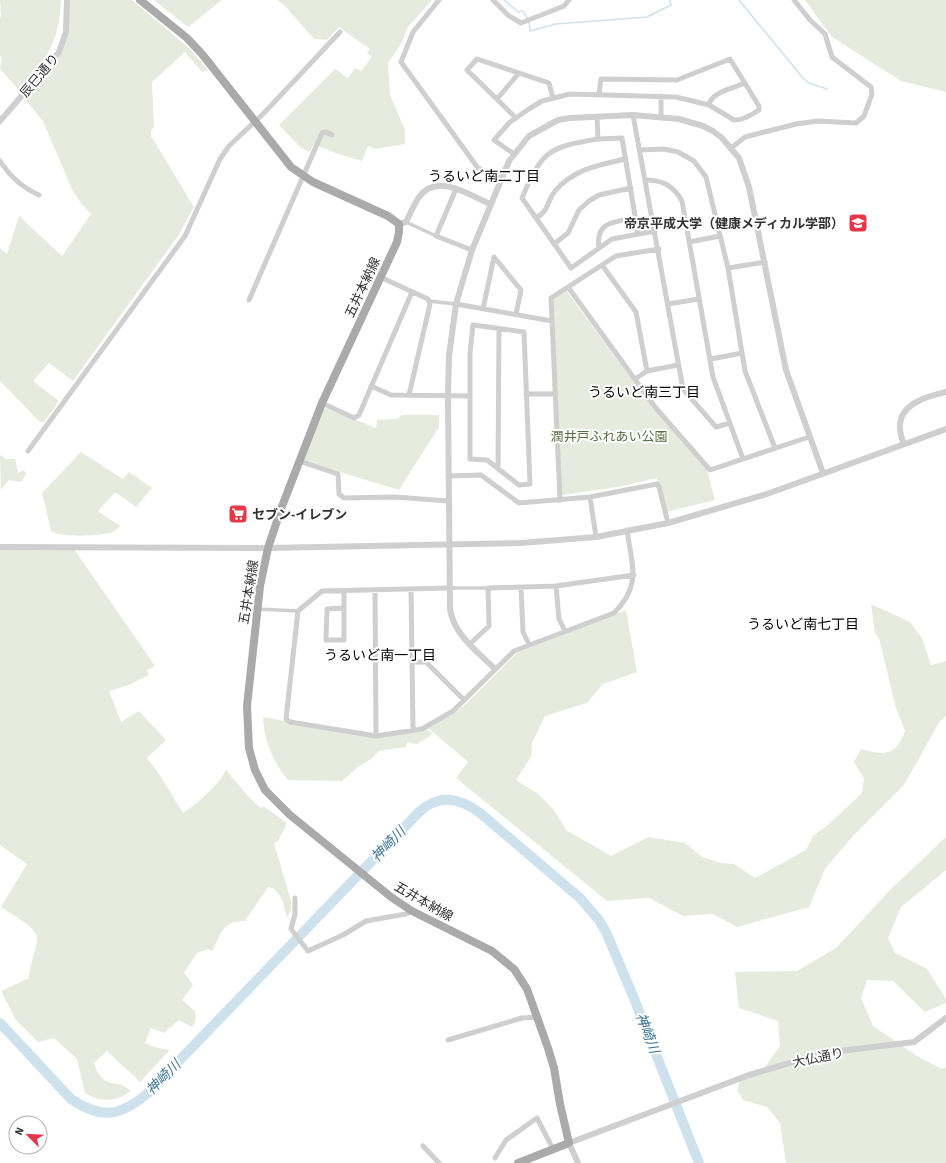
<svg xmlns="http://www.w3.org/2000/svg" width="946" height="1163" font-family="'Source Sans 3','Noto Sans JP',sans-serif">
<rect width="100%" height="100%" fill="#fff"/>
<!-- green -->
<path fill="#e6ebde" d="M0,0H61C59,43 47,59 19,90L0,69L2,58L0,56V18L1,16Z
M69,0H132L190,49L208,70L202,72L185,52L152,82L154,127L151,131V136L194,207L178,236L73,381L49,363L33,381L59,401L44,422H40L0,381V248L7,254L19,216L62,256L91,214L80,202L72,189L43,121L23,97L54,65L60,55Z
M154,0H222L188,27Z
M277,0H432L408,27L402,42L388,63L390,95L405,130V144L375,149L368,146L362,161L335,153L314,144L309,152L301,148L279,125L335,69L348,78L355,68L361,71L372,57L367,53L370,49L339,27L327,40L314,39L284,5Z
M805,0H946V92L901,81L832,37Z
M565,289L653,408L707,470L715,500L666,512L657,478L618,487L562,495L560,493L551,296Z
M326,408L376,428L377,420L396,419L402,415H439V427L399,490L303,461L323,409Z
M81,452L123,479L129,472L152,488L136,507L115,492L98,511L120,526C118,528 116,530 113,532C102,536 59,538 51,531L42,493Z
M0,455L6,459H15L18,473L24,470L26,474L21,482L9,480L1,490Z
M74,549L155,666L147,670L149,675L129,685L109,691L121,722L139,711L166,740L147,758L161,777L183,813C200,801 216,788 226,770C232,777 255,806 262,808L263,806L287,823L278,841L274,843L291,901V910L287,918C284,907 282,889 268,887L245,921C222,921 222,933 212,951L208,949L197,953L184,973L193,985L182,1000L195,1011C196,1017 197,1022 192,1027L179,1020L164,1033L151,1028L145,1043L158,1048L170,1050L140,1082L107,1051L94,1063C103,1092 118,1077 131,1091C116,1102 101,1103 85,1093L77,1059L54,1038L38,1042L16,1020L1,991L29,978C30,964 35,953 37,940C39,927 10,914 1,907L27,864L0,845V550Z
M871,604L910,622L922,638L931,665L946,661V616V716L940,721L904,785L853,836L825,869L809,907L737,927L713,914L683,916L649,898L607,901L456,778L468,762L428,728L453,714L466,704L517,653L626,610L637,672L603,684L587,703L545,716L532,743L531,757L516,780L538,794L554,810L566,830L611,856L649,837L685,843L702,857L721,863L734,864L755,878L806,850L813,836L829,824L862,793L864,778L854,762L861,749C884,755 895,757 905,731L896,708L879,638L875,633Z
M263,717L363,736L423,727L433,734L417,744L407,742L406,747L379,751L371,759L358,767L342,781L288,780C273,762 264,741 263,717Z
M946,837V870L901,907L888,938L895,953L927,969L946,999V1003L925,1012L893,981L867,980L861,998L873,1026L917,1056L942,1069L946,1067V1163H786L780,1123L767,1107L743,1100L737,1090L740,1080L762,1071L780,1046L778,1021L739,1008L735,972L797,971L836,948L891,889Z"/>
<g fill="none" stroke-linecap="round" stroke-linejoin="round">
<!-- stream -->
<path stroke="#cee2ee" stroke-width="1.5" d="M504,0L518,12L523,11L529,21L530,31L556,24L647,17L671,5L670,0
M739,0L803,78L809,83L827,89"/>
<!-- river -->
<path stroke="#cee2ee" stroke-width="10" d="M0,1023L71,1099C102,1120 121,1116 148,1093L419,812C439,794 458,797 480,813L580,898L599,920L606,932L633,996L699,1163"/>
<!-- pedestrian -->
<path stroke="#cfcfcf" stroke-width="3.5" d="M406,222L436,236
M429,301L456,304
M449,588H488
M258,609L298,611"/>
<!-- minor -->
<path stroke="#cfcfcf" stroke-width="5" d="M439,0L413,32L401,62L478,168L501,178
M493,0L509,16L521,23L564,6L569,0
M661,96V117
M497,99L519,73
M709,105C711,92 734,88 745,83
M633,115L683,389L716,427L730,423
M597,117L598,139C548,147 542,151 522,198L571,268L612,239L655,231
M516,118L467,70L477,59L549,83L553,98
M598,139L622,138L638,234
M731,148L745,137L796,124L818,121L856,123L864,116L872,94L871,87L832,57L825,34L810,20L794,0
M640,150L664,149L678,152L694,161L706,177L728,268L745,371L775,448
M514,154L494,140L510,122L529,109L542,101L570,94L676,97L709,105L734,120C741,121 753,114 759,110V106L730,59L677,80L601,79L599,94
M0,161C9,175 23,188 39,195
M645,180C662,180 673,185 682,201L713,377L743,459
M456,189L436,236L472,250
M536,218C550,210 546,202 555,191C574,169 599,165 625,159
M689,242L720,236
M554,244L568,233L579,210L589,201L599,195L631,188
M599,247C595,221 616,222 635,218
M602,265L636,312L647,371
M728,268L765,262
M380,277L428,299L430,304L409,395
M568,287L655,407L710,470L809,437
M249,300L322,133L326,132L332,135
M456,304L552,321
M668,304L699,299
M483,309L494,257L521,290L516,314
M473,325L524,332L530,484L519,485L487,460L470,459V353Z
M711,359L742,353
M635,379L647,371L678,365
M371,386L391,395L470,396
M526,394H555
M322,403L354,418L359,415L412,292
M28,451L185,236L220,159L229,146L264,113L340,32
M299,461L338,474L339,494L344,498L395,497L448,501
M498,468L499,329
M448,476L481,475L519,503L590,497L657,484L659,487L668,523
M590,497L596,537
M560,500L551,298L616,256L659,249
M556,586L559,619L565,631
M449,588L322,591L298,611L286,719L290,722L376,736L422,729L453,711L514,651L614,613C642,585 632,566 627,530
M521,588L523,632L529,644
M411,589L413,729
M375,590L376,736
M344,591V640H326L327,609L344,608
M470,644L489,626L488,588L556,586L634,575
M412,662H426L464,700
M295,898V914L291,929L308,951L343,935L366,921L406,914L412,911
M448,1040L522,1018L537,1017
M423,1146L439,1163
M495,1158L506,1140L537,1118L553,1149"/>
<!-- tertiary -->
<path stroke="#cfcfcf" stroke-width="6" d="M0,121L59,52L66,32L67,0
M399,224L406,222C410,214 414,204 419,197C437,172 469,195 490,204
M903,443C902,438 899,430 900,425C901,403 929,396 946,392
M0,547L268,548L521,543L596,537L668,523L767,494L946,429
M495,669C477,651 454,635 450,609L448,396L449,356L456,304L472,250L509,161L529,136L558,120L570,118L633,115L679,119L703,126L713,131L722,138L739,158L749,187L786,370L823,473
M578,1163L569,1143L749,1075L824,1053L914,1042L946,1018"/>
<!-- primary -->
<path stroke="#aaa" stroke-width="8" d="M140,0L187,38L202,54L291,167L313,182L388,216L399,224V232L397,242L322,403L281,509L268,548L260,586L247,706L249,748L255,770L265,790L290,815L391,897L412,911L492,951L514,969L527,989L548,1048L554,1068L560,1104L569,1143L518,1163"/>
</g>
<!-- icons -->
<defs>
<symbol id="university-square" viewBox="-11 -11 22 22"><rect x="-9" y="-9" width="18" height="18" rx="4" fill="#e63749" stroke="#fff"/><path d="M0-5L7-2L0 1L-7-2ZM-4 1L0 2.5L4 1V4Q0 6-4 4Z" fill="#fff"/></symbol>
<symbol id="supermarket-square" viewBox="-11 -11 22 22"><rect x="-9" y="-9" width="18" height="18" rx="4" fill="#e63749" stroke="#fff"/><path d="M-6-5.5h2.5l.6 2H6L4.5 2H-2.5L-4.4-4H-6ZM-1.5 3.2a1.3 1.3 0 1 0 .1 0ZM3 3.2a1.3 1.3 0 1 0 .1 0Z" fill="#fff"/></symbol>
</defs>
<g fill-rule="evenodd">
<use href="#university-square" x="847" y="212" width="22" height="22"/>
<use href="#supermarket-square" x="227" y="503" width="22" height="22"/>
</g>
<g text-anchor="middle" stroke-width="4" stroke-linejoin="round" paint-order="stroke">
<!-- street labels -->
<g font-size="13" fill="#323232" stroke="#fff">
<text transform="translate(39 75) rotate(-50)" y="5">辰巳通り</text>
<text transform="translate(362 287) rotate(-65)" y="5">五井本納線</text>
<text transform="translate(248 592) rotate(-81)" y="5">五井本納線</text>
<text transform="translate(424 901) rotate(30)" y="5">五井本納線</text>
<text transform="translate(818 1057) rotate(-12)" y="5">大仏通り</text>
</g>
<!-- poi labels -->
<g font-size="13" font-weight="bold" fill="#323232" stroke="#fff" text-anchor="end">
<text x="844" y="228">帝京平成大学（健康メディカル学部）</text>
<text x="252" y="519" text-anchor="start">セブン-イレブン</text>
</g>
<!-- park labels -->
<g font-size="13" fill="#566f3e" stroke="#fff">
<text x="609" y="441">潤井戸ふれあい公園</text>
</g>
<!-- neighbourhood labels -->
<g font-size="14" fill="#000" stroke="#fff">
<text x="484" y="181">うるいど南二丁目</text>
<text x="644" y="397">うるいど南三丁目</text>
<text x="803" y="629">うるいど南七丁目</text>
<text x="380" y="660">うるいど南一丁目</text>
</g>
<!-- water labels -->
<g font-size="14" font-style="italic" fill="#3e7696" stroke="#fff">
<text transform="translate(388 844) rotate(-46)" y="5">神崎川</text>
<text transform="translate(648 1033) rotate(69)" y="5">神崎川</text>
<text transform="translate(163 1077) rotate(-45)" y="5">神崎川</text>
</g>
</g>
<!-- north arrow -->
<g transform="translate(28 1135) rotate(294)"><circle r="19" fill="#ffffff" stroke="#adadad"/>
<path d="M0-3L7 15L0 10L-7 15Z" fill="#e63749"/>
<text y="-6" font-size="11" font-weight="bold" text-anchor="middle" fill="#323232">N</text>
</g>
</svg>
